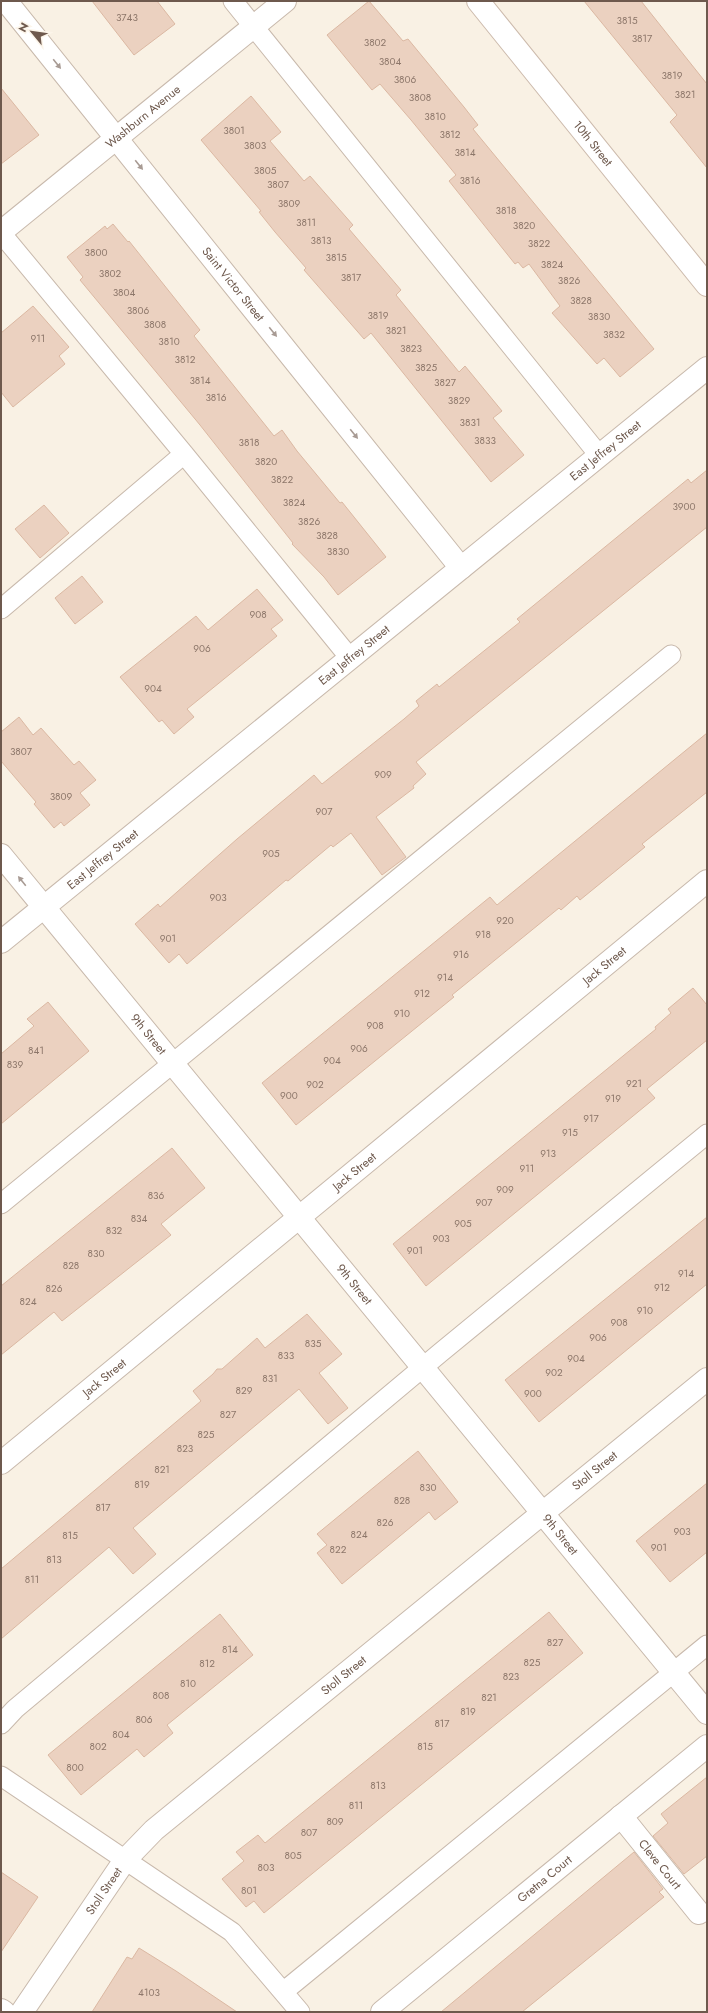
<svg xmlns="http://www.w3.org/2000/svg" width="708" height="2013" font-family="Jost,sans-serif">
<rect width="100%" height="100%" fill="#f9f1e4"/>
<!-- building -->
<path fill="#ebd1c0" stroke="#dbb8a2" d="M92,1H157L175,24L134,55Z
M369,1L403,41L408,39L464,107L478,125L473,129L654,349L620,377L604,358L597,364L552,313L560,306L529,264L523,268L518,262L515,264L449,181L456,175L411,120L380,84L372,90L327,35Z
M584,1H641L707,84V168L670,122L677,115Z
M1,88L39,135L1,164Z
M251,96L281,132L270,141L304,181L310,176L353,225L349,229L401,290L396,295L459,372L465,366L502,411L493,418L524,455L491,482L371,333L364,339L304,270L306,268L275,232L259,212L261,211L201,140Z
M113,224L128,242L129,241L200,330L194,336L274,436L282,430L297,451L340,503L342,502L386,557L338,595L324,577L292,544L293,543L200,425L80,280L83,277L67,257L105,226L107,229Z
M33,306L69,347L59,356L65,364L13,407L1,392V333Z
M707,470V527L416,762L426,774L413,786L414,788L376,817L406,857L382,875L351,833L333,847L331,845L288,881L286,880L187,964L179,954L169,963L135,924L158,904L160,907L237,839L314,775L322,784L404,719L419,706L416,701L437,684L439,687L520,622L517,619L688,479L691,483Z
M44,505L69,533L40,558L15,529Z
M82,576L103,602L75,624L55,598Z
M257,589L283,620L271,629L277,636L187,709L194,717L174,734L162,720L159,722L120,677L196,616L208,630Z
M19,717L33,735L41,728L74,765L79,761L96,780L80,793L90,805L64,826L61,822L54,828L34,804L36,802L1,761V732Z
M707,733V792L642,844L645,847L580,900L577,896L561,910L559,908L452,995L454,997L296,1125L262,1083L490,897L497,905Z
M693,988L707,1005V1040L647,1089L655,1098L426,1286L393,1244L656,1029L655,1027L671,1013L668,1009Z
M48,1002L89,1051L1,1124V1054L34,1026L27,1019Z
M172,1148L205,1188L161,1224L171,1235L62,1321L54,1312L1,1355V1286Z
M707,1217V1284L539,1422L505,1380Z
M307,1314L342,1354L319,1373L348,1408L328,1424L299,1389L133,1528L156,1554L133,1574L109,1547L1,1639V1569L201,1401L193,1391L213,1374L217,1369H222L257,1338L265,1348Z
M418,1451L458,1502L435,1520L429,1512L342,1584L317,1553L327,1545L317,1534Z
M707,1483V1552L670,1582L636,1541Z
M549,1612L583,1653L264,1913L254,1901L246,1907L222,1879L244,1861L236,1852L258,1835L265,1843Z
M220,1614L253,1655L167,1725L173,1733L144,1757L137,1749L81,1795L48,1755Z
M707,1777V1856L684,1874L653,1836L668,1823L661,1814Z
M634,1852L663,1889L659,1892L664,1897L522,2012H441Z
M1,1872L38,1897L1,1952Z
M139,1948L176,1971L237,2012H92L127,1957L132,1959Z"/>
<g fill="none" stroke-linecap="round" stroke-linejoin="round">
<defs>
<path id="lane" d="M233,1L599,455
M1,233L184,454L350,658
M1,609L184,454
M1,1204L671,655
M1,1724L15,1709L440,1353L707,1134
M1,1776L232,1932L300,2012
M283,1992L707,1645"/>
<g id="street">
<path id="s1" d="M6,1L461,568"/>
<path id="s2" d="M1,232L285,1"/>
<path id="s3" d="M1,855L707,1713"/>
<path id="s4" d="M1,942L707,368"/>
<path id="s5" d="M1,1463L707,881"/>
<path id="s6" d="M621,1816L699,1913"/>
<path d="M1,2010L4,2012"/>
<path id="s7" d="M22,2012L125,1860L154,1830L707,1379"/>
<path id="s8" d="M382,2012L707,1746"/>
</g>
<g id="secondary">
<path id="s9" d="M478,1L707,285"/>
</g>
</defs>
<!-- lane casing -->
<use href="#lane" stroke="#c8b9ac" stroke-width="21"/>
<!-- street casing -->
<use href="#street" stroke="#c8b9ac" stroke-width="24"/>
<!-- secondary casing -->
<use href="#secondary" stroke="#cdbbad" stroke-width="24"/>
<!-- lane -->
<use href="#lane" stroke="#fff" stroke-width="19"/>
<!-- street -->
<use href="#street" stroke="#fff" stroke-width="22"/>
<!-- secondary -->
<use href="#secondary" stroke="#fff" stroke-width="22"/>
</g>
<!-- one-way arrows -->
<defs><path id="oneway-solid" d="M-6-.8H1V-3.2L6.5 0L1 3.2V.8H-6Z"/></defs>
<g fill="#a89b94">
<use href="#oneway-solid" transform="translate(57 64) rotate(51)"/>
<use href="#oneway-solid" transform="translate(139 165) rotate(51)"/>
<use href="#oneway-solid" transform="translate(273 332) rotate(51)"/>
<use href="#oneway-solid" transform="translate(354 434) rotate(51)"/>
<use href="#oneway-solid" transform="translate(22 881) rotate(-129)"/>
</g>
<g text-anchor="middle" stroke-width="4" stroke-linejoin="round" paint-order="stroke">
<!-- number labels -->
<g font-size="10" fill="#8d776a">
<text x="127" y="21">3743</text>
<text x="627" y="24">3815</text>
<text x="642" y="42">3817</text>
<text x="375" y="46">3802</text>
<text x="390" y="65">3804</text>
<text x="672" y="79">3819</text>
<text x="405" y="83">3806</text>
<text x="685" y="98">3821</text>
<text x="420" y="101">3808</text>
<text x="435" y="120">3810</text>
<text x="234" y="134">3801</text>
<text x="450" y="138">3812</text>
<text x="255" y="149">3803</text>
<text x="465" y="156">3814</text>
<text x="265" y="174">3805</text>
<text x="470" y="184">3816</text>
<text x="278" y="188">3807</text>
<text x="289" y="207">3809</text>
<text x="506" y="214">3818</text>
<text x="306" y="226">3811</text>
<text x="524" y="229">3820</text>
<text x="321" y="244">3813</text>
<text x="539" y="247">3822</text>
<text x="96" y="256">3800</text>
<text x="336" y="261">3815</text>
<text x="552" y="268">3824</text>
<text x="110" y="277">3802</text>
<text x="351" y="281">3817</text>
<text x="569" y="284">3826</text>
<text x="124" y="296">3804</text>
<text x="581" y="304">3828</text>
<text x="138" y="314">3806</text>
<text x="378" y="319">3819</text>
<text x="599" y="320">3830</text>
<text x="155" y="328">3808</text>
<text x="396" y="334">3821</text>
<text x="614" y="338">3832</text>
<text x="38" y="342">911</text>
<text x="169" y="345">3810</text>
<text x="411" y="352">3823</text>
<text x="185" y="363">3812</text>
<text x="426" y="371">3825</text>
<text x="200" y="384">3814</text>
<text x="445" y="386">3827</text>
<text x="216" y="401">3816</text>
<text x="459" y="404">3829</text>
<text x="470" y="426">3831</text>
<text x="485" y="444">3833</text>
<text x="249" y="446">3818</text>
<text x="266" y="465">3820</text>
<text x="282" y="483">3822</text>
<text x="294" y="506">3824</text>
<text x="684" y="510">3900</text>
<text x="309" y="525">3826</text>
<text x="327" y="539">3828</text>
<text x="338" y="555">3830</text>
<text x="258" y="618">908</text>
<text x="202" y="652">906</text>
<text x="153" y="692">904</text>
<text x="21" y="755">3807</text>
<text x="383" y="778">909</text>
<text x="61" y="800">3809</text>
<text x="324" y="815">907</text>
<text x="271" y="857">905</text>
<text x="218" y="901">903</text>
<text x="505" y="924">920</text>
<text x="483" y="938">918</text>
<text x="168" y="942">901</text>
<text x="461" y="958">916</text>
<text x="445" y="981">914</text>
<text x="422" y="997">912</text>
<text x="402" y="1017">910</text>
<text x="375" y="1029">908</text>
<text x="359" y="1052">906</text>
<text x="36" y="1054">841</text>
<text x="332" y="1064">904</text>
<text x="15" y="1068">839</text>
<text x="634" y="1087">921</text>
<text x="315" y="1088">902</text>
<text x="289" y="1099">900</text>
<text x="613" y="1102">919</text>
<text x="591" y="1122">917</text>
<text x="570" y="1136">915</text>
<text x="548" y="1157">913</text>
<text x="527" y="1172">911</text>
<text x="505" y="1193">909</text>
<text x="156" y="1199">836</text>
<text x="484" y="1206">907</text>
<text x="139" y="1222">834</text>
<text x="463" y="1227">905</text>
<text x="114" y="1234">832</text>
<text x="441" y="1242">903</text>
<text x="415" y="1254">901</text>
<text x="96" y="1257">830</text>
<text x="71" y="1269">828</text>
<text x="686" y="1277">914</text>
<text x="662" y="1291">912</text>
<text x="54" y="1292">826</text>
<text x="28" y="1305">824</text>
<text x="645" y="1314">910</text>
<text x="619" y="1326">908</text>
<text x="598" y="1341">906</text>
<text x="313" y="1347">835</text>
<text x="286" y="1359">833</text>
<text x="576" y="1362">904</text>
<text x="554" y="1376">902</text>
<text x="270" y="1382">831</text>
<text x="244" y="1394">829</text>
<text x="533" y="1397">900</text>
<text x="228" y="1418">827</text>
<text x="206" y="1438">825</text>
<text x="185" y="1452">823</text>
<text x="162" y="1473">821</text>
<text x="142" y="1488">819</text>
<text x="428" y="1491">830</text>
<text x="402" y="1504">828</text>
<text x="103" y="1511">817</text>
<text x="385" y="1526">826</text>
<text x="682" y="1535">903</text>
<text x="359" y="1538">824</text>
<text x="70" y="1539">815</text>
<text x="659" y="1551">901</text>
<text x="338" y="1553">822</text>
<text x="54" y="1563">813</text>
<text x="32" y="1583">811</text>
<text x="555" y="1646">827</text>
<text x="230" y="1653">814</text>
<text x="532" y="1666">825</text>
<text x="207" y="1667">812</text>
<text x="511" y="1680">823</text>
<text x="188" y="1687">810</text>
<text x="161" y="1699">808</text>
<text x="489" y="1701">821</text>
<text x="468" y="1715">819</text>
<text x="144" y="1723">806</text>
<text x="442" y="1727">817</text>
<text x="121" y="1738">804</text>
<text x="98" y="1750">802</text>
<text x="425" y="1750">815</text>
<text x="75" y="1771">800</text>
<text x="378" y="1789">813</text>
<text x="356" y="1809">811</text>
<text x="335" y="1825">809</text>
<text x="309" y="1836">807</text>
<text x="293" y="1859">805</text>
<text x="266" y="1871">803</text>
<text x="249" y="1894">801</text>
<text x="149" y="1996">4103</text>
</g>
<!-- street labels -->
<g font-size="12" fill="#6e594d" stroke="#fcf5ea">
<text dy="4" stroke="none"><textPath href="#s2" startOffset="183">Washburn Avenue</textPath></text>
<text dy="4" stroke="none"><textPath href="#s9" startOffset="183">10th Street</textPath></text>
<text dy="4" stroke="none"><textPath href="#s1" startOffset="363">Saint Victor Street</textPath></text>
<text dy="4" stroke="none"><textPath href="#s4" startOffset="779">East Jeffrey Street</textPath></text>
<text dy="4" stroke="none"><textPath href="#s4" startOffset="455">East Jeffrey Street</textPath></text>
<text dy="4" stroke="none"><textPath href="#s4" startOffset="131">East Jeffrey Street</textPath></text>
<text dy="4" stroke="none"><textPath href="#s5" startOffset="782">Jack Street</textPath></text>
<text dy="4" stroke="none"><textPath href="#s3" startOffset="232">9th Street</textPath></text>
<text dy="4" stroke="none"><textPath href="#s5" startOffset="458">Jack Street</textPath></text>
<text dy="4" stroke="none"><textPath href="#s3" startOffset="556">9th Street</textPath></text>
<text dy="4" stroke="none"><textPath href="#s5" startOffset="134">Jack Street</textPath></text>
<text dy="4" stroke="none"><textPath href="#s7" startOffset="794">Stoll Street</textPath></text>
<text dy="4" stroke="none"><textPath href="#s3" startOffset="880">9th Street</textPath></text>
<text dy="4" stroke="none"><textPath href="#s7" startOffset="470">Stoll Street</textPath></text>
<text dy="4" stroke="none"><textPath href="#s6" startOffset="62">Cleve Court</textPath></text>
<text dy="4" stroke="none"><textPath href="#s8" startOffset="210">Gretna Court</textPath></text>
<text dy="4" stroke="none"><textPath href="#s7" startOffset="146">Stoll Street</textPath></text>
</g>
</g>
<!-- border -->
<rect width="708" height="2013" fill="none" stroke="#6e594d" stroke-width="4"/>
<!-- north arrow -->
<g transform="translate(32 32) rotate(299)" stroke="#fcf5ea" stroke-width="3" paint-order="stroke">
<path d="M0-3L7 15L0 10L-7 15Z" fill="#6e594d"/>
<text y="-6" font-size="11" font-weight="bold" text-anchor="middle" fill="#6e594d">N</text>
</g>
</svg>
